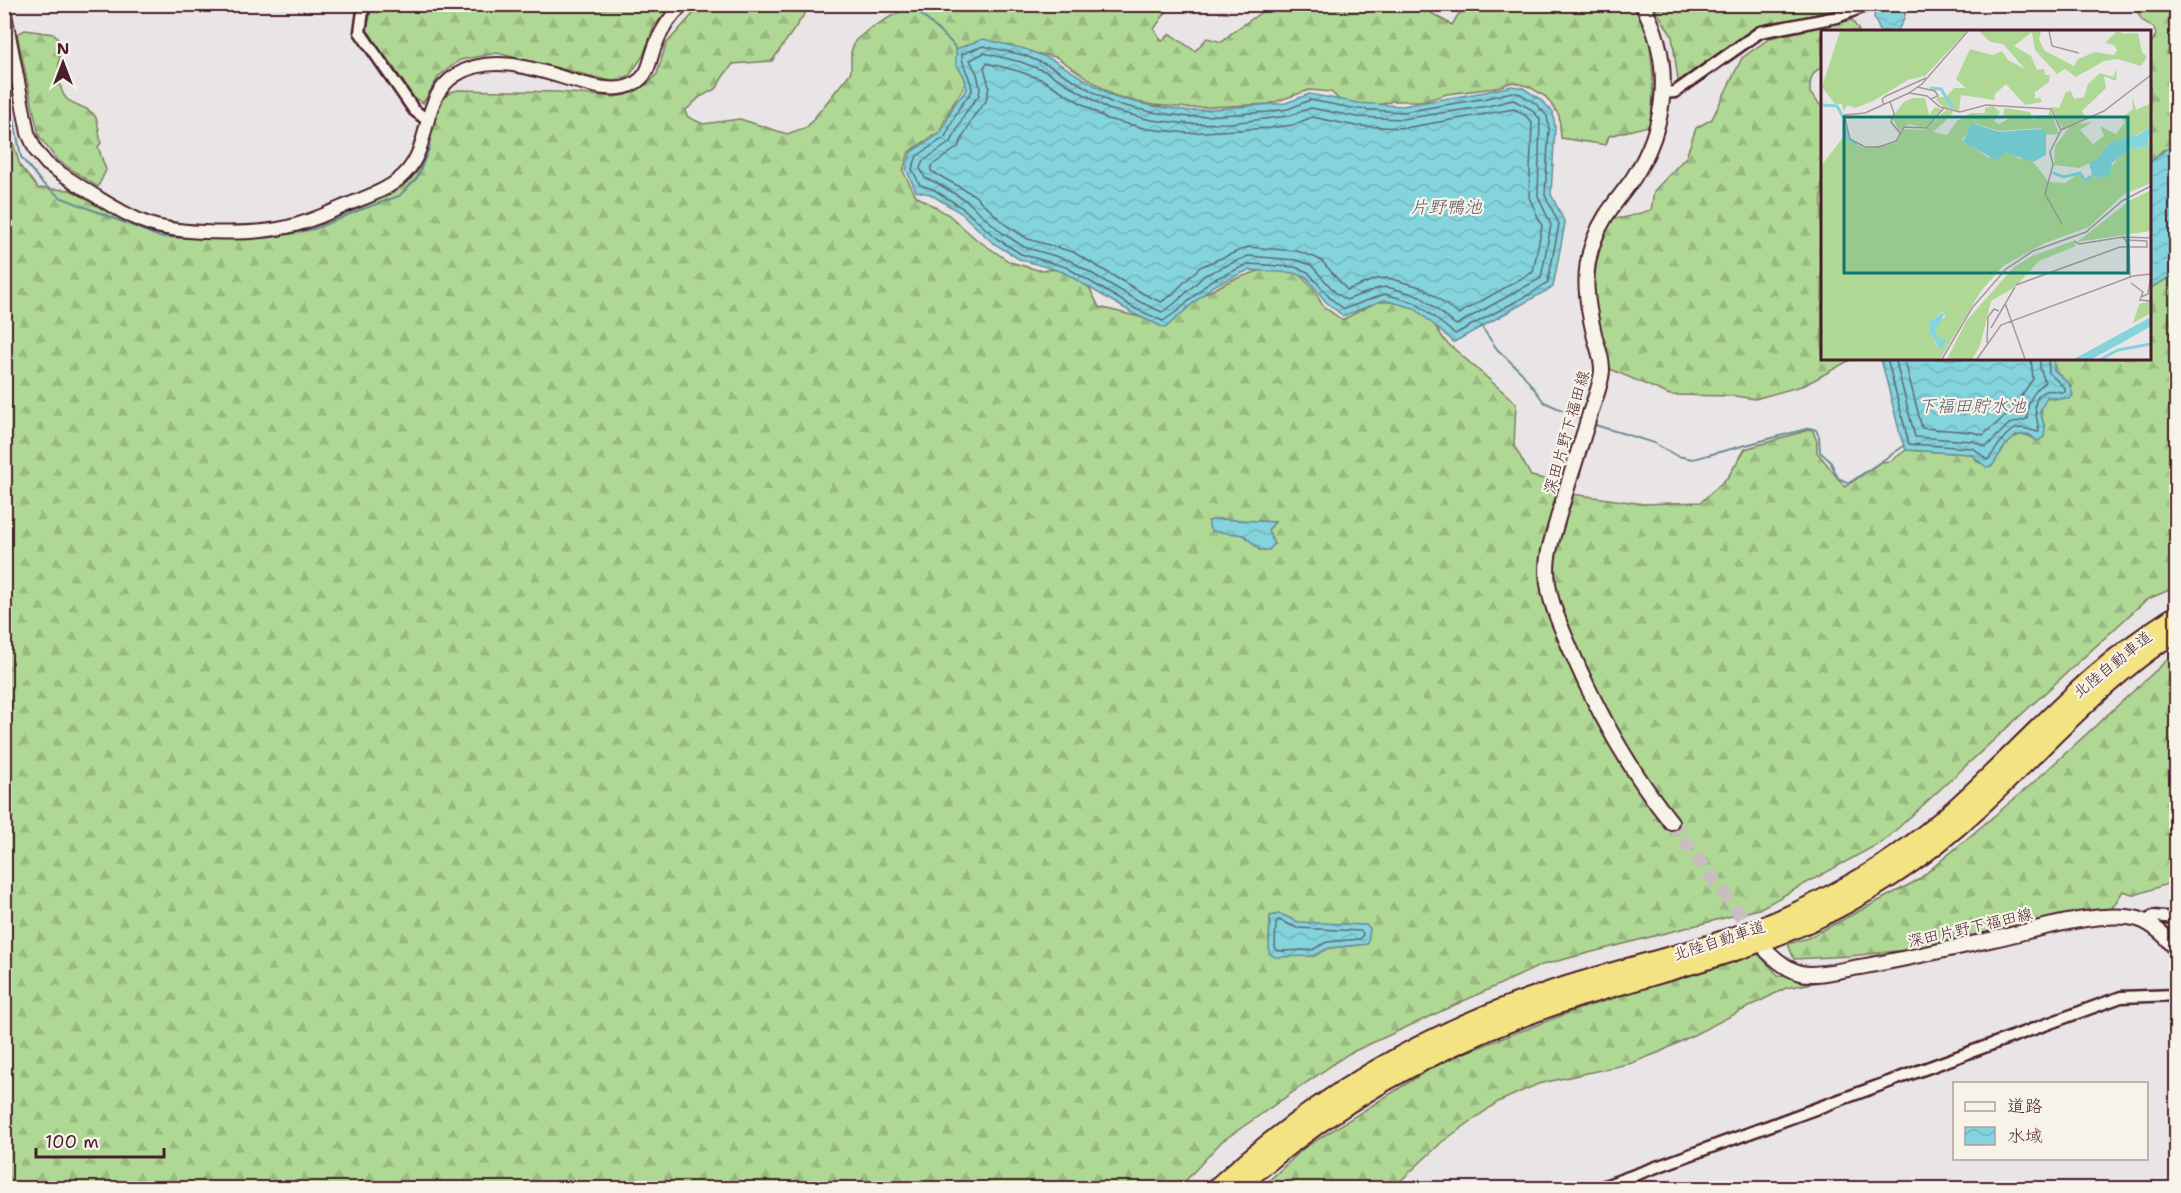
<svg xmlns="http://www.w3.org/2000/svg" width="2181" height="1193" font-family="'Shantell Sans','Klee One',sans-serif">
<defs>
<pattern id="forest-firs" width="22" height="20" patternUnits="userSpaceOnUse" patternTransform="scale(1.5)"><rect width="22" height="20" fill="#afd894"/><path d="M5 1l3.5 6h-7zM16 11l3.5 6h-7z" fill="#98b980"/></pattern>
<pattern id="water-waves" width="16" height="10" patternUnits="userSpaceOnUse" patternTransform="scale(1.5)"><rect width="16" height="10" fill="#83d4dd"/><path d="M0 5q4-4 8 0t8 0" fill="none" stroke="#73b6be"/></pattern>
</defs>
<rect width="100%" height="100%" fill="#e9e5e6"/>
<filter id="ink" filterUnits="userSpaceOnUse"><feTurbulence type="fractalNoise" baseFrequency=".0167" numOctaves="2"/><feDisplacementMap in="SourceGraphic" scale="12" xChannelSelector="R" yChannelSelector="G"/><feConvolveMatrix kernelMatrix="1 2 1 2 8 2 1 2 1" color-interpolation-filters="sRGB"/></filter>
<g filter="url(#ink)">
<!-- forest -->
<path fill="url(#forest-firs)" stroke="#7c7c60" stroke-width="1.5" fill-rule="evenodd" d="M2136,4L2176,5V149L2163,150L2150,163V45L2156,35L2154,28L2142,20L2134,6Z
M369,5H674L654,26L643,56L629,76L611,81L497,53L460,60L439,76L423,103L414,98L390,62L369,38L365,27Z
M701,5H811L772,61L733,64L722,78L717,88L700,97L685,111L688,117L703,124L740,119L787,134L807,127L851,72V52L855,41L869,29L911,5H1171L1154,29L1162,41L1170,34L1195,51L1207,38L1222,42C1234,29 1248,23 1261,12L1251,5H1432L1431,13L1452,25L1458,15L1470,5H1634L1649,34L1653,77L1652,125L1609,136L1606,145L1561,138L1559,115L1546,97L1530,87L1513,82L1495,88L1447,94L1425,101H1393L1371,107H1347L1331,92L1309,90L1269,104L1190,108L1153,105L1128,100L1113,95L1056,57L1001,47L970,77L953,104L939,132L909,152L903,171L916,196L949,215L976,239L1010,262L1038,270L1069,269L1083,275L1099,307L1152,320L1232,280L1273,266L1297,271L1314,290L1323,306L1342,320L1376,302H1404L1422,306L1445,341L1516,403L1514,445L1531,476L1562,483L1572,494L1644,504L1701,502L1728,477L1745,449L1812,429L1817,441V452L1845,487L1881,462L1891,461L1906,450L1971,454L1978,462L1992,466C2001,451 2015,424 2034,439L2045,428C2041,416 2038,407 2048,397L2062,399L2072,387L2054,370V359L2150,358V288L2176,274V587L2146,600L1884,841L1759,909L1542,965L1348,1054L1221,1142L1179,1188H5L4,88L11,136L20,166L38,188L70,190L151,232L187,237L257,235L297,232L390,194L411,179L423,164L437,104L451,92L458,90L558,92L613,97L626,95L649,83L657,74L666,44ZM1217,519L1275,522L1268,530L1274,544L1260,550L1244,535L1209,521ZM1280,914L1298,922L1361,945L1329,948L1314,956L1297,955L1269,942L1270,916Z
M1653,5H1859L1756,27L1679,87L1672,36Z
M1852,20L1859,31L1822,32V67C1810,73 1810,81 1810,93L1822,107V358L1852,359L1805,385L1755,399L1735,396L1670,395L1610,369C1605,348 1598,326 1595,305C1591,275 1600,244 1612,218H1623L1651,210L1654,191L1686,157L1696,128L1712,119L1742,58L1770,38Z
M25,30L54,34L62,45C58,57 56,89 67,99C75,106 89,107 95,116C99,122 99,135 101,143L98,147L106,170L98,187L56,159L39,136L17,34Z
M2176,652V881L2135,895L2123,891L2109,913L1925,948L1850,956L1794,959L1788,944L1808,938L1918,880L2033,783Z
M1758,954L1778,975L1819,977L1820,982L1786,988L1660,1052L1632,1063L1538,1084L1498,1102L1442,1142L1393,1188H1261L1304,1148L1441,1062L1576,1010Z"/>
<!-- water -->
<path fill="url(#water-waves)" stroke="#6c8c96" stroke-width="1.5" d="M1887,4L1904,5C1908,14 1902,23 1897,31H1880L1874,17L1875,11Z
M983,39L1025,49L1053,60L1114,97L1152,106L1190,111L1286,103L1309,94L1358,103L1402,106L1485,92L1512,86L1523,88L1540,99L1553,112L1555,128L1551,194L1565,223L1553,287L1454,342L1414,308L1384,300L1343,316L1326,302L1306,277L1294,273L1249,270L1213,286L1165,328L1134,314L1063,272L1019,259L993,243L961,213L930,194L916,191L906,169L911,152L941,133L954,105L967,89L964,76L956,64V49Z
M2166,149H2176V274L2150,288V163Z
M1881,359H2054V370L2069,384L2073,395L2070,399L2047,397L2040,411L2045,428L2044,437L2038,441L2028,434L2017,435L2005,446L1992,466L1986,467L1971,454L1906,450L1901,438Z
M1217,519L1275,522L1268,530L1274,544L1269,550H1260L1244,535L1212,531L1209,527V521Z
M1280,914L1298,922L1366,925L1370,928L1368,944L1329,948L1314,956L1275,957L1269,953L1270,916Z"/>
<g fill="none" stroke-linecap="round" stroke-linejoin="round">
<!-- shore -->
<path stroke="#616772" stroke-width="1.5" d="M983,46L1023,55L1050,66L1112,103L1151,112L1189,117L1268,112L1288,109L1310,100L1357,109L1403,112L1487,98L1512,92L1521,94L1536,104L1547,116L1549,128L1545,195L1559,224L1548,282L1530,294L1455,334L1416,303L1385,294L1344,309L1330,298L1308,272L1295,267L1249,264L1210,281L1179,310L1163,321L1136,309L1066,267L1021,254L996,238L964,209L933,189L920,185L912,169L917,156L945,137L959,108L972,91C972,77 961,67 962,54Z
M984,53L1021,62L1047,72L1108,109L1151,120L1190,124L1230,123L1289,116L1311,108L1357,117L1402,119L1488,106L1513,100L1531,109L1540,119L1538,196L1551,225L1541,278L1456,325L1420,296L1387,287L1379,288L1346,300L1335,292L1311,265L1296,260L1248,256L1205,275L1174,304L1162,312L1140,302L1069,260L1024,247L1001,232L968,202L937,183L925,178L920,168L923,161L951,142L966,112L979,95L980,88L977,74L970,60Z
M987,63L1018,71L1043,80L1107,119L1148,129L1188,133L1270,128L1293,125L1312,117L1356,126L1405,128L1514,109L1526,116L1532,123L1529,197L1542,226L1533,272L1458,314L1424,288L1388,278L1376,279L1347,290L1322,261L1314,257L1297,251L1248,247L1200,267L1169,297L1161,302L1144,294L1073,252L1028,239L1006,225L974,195L931,171V166L958,147L973,117L986,101L989,87L984,67Z
M1887,358L1909,444L1972,448L1977,451L1987,460C1998,451 2003,429 2021,428C2028,428 2033,432 2039,432C2039,421 2027,397 2046,391C2052,389 2059,393 2065,392V388L2049,373L2048,358
M1895,358L1915,437L1973,441L1986,447L2009,424L2027,419C2027,402 2032,393 2045,382L2040,368V358
M1904,358L1922,428L1972,432L1983,435L2004,417L2017,411L2021,396L2033,379L2031,358
M1279,920L1297,928L1360,931L1363,933L1362,937L1360,939L1327,942L1312,950L1278,951L1275,948L1276,923Z"/>
<!-- stream -->
<path stroke="#6c8c96" stroke-width="2" d="M372,4L367,30L387,61
M910,4L951,42L956,49
M4,65L21,157L42,183L60,197L160,237L225,239L289,234L314,229L360,210L399,196L417,178L430,146
M397,76L418,106
M1481,326L1497,349L1522,373L1544,402L1582,419
M1592,424L1654,443L1677,456L1693,459L1810,428L1816,430L1819,436L1820,452L1830,461L1838,478L1849,483L1904,446"/>
<!-- secondary-tunnel -->
<path stroke="#c9bdc1" stroke-width="14" stroke-dasharray="14 7" stroke-linecap="butt" d="M1671,822L1756,936"/>
<defs>
<path id="minor" d="M364,4L360,32L414,110L427,120
M1664,93L1675,92L1760,32L1837,17L1870,4
M2145,923L2153,916L2176,918
M1599,1188L2121,997L2176,995"/>
<path id="tertiary" d="M4,9L28,133L36,151L47,164C74,182 114,210 144,222C175,235 254,235 287,227C306,223 324,215 342,207C365,197 392,190 408,170C432,141 421,97 456,75C515,38 596,108 635,83C649,75 649,63 654,49C660,32 670,16 684,4"/>
<path id="secondary" d="M1642,4C1674,61 1668,126 1632,180C1617,201 1603,215 1594,240C1581,273 1587,305 1595,338C1598,348 1602,358 1602,369C1602,384 1593,402 1589,417C1576,461 1560,506 1549,551C1541,588 1559,622 1573,655C1599,715 1630,771 1671,822
M1767,951C1777,961 1788,970 1801,973C1816,977 1845,969 1860,967C1905,959 1950,949 1994,939C2031,931 2102,909 2138,919C2152,923 2169,938 2176,950"/>
<path id="motorway" d="M1216,1188C1309,1103 1417,1037 1536,996C1615,968 1698,953 1776,921C1802,910 1827,897 1852,883C1947,832 2014,746 2094,676C2120,653 2148,633 2176,615
M1238,1188C1336,1099 1453,1037 1580,997C1663,971 1749,953 1827,914C1880,887 1930,853 1973,813C2041,751 2099,682 2176,632"/>
</defs>
<!-- minor casing -->
<use href="#minor" stroke="#4a1f2b" stroke-width="15"/>
<!-- tertiary casing -->
<use href="#tertiary" stroke="#4a1f2b" stroke-width="16"/>
<!-- secondary casing -->
<use href="#secondary" stroke="#4a1f2b" stroke-width="18"/>
<!-- motorway casing -->
<use href="#motorway" stroke="#4a1f2b" stroke-width="22"/>
<!-- minor -->
<use href="#minor" stroke="#f7f3e8" stroke-width="10"/>
<!-- tertiary -->
<use href="#tertiary" stroke="#f7f3e8" stroke-width="12"/>
<!-- secondary -->
<use href="#secondary" stroke="#f7f3e8" stroke-width="14"/>
<!-- motorway -->
<use href="#motorway" stroke="#f4e382" stroke-width="18"/>
</g>
</g>
<g text-anchor="middle" stroke-width="4.5" stroke-linejoin="round" paint-order="stroke">
<!-- street labels -->
<g font-size="16" fill="#4a1f2b" stroke="#f7f3e8">
<text transform="translate(1566 432) rotate(-74)" y="6">深田片野下福田線</text>
<text transform="translate(2112 664) rotate(-39)" y="6">北陸自動車道</text>
<text transform="translate(1970 927) rotate(-13)" y="6">深田片野下福田線</text>
<text transform="translate(1719 940) rotate(-18)" y="6">北陸自動車道</text>
</g>
<!-- water labels -->
<g font-size="18" font-style="italic" fill="#5b5560" stroke="#f7f3e8">
<text x="1446" y="213">片野鴨池</text>
<text x="1972" y="412">下福田貯水池</text>
</g>
</g>
<!-- overview -->
<g transform="translate(1821 30)">
<rect width="330" height="330" fill="#e9e5e6"/>
<path d="M330,271V283L312,293L318,274Z" fill="#afd894"/>
<path d="M19,1H146L104,46L87,50L52,71L34,78L27,75L22,81L21,74H14L1,57ZM158,1H220L218,10L224,21L253,36L257,29L274,22L293,25L296,20L293,15L284,13L296,1L303,4L317,3L321,22L326,27L320,36L297,29L283,31L255,47L244,39L236,44L214,20L211,2L193,16L210,26L216,40L223,39L224,45H229L228,52L214,62V69L219,67L221,72L204,75L185,54L174,64L173,70L140,65L138,81L122,77L115,70L117,67H125L133,58H145L135,49L149,19L172,25L181,21L187,30L204,39L182,14L169,12ZM296,39L295,51L283,46L285,58L261,81L265,88L242,99L229,77L238,78L245,62L250,61L253,69L263,67L267,54L279,43L292,47ZM311,66L315,80L328,74L330,96L314,106L291,112L275,130L258,138L233,135L234,116L250,95L271,92L259,100L272,114L283,106L279,96L295,104L304,92L301,88L312,79ZM92,68H104L108,85L114,77L121,80L103,98L88,94L78,101L71,87L83,72ZM172,76L179,82L173,91L178,94L187,89L182,84L184,78L209,82L212,90L219,85L227,86L229,79L238,104L226,105L220,98L178,101L153,93L141,110L166,127L175,129L189,122L198,129L208,127L228,152L244,153L259,143L263,151L271,146L282,148L297,128L312,118L326,117L330,104V153L302,165L268,197L224,213L182,236L160,261L119,329H0V136L23,106V93L26,109L43,118L74,113L82,99L103,100L125,80L132,81L129,87L112,102L126,105L136,91L150,83H164V78ZM123,281L124,288L118,289L114,301L118,309L126,311L118,319L109,302V291ZM330,160V201L256,212L308,171ZM252,211L255,216L218,231L194,257L170,271L159,316L151,329H126L146,290L193,237L211,226Z" fill="#afd894" fill-rule="evenodd"/>
<path d="M151,93L178,102L221,99L225,102V125L212,132L186,123L175,130L142,112ZM330,96L326,117L312,118L297,128L291,133L289,144L282,148L271,146L268,132L275,130L290,112L317,105ZM125,281L114,301L118,309L126,310L119,320L109,302V291ZM330,287V296L304,311L271,329H253Z" fill="#83d4dd"/>
<path fill="none" stroke="#83d4dd" stroke-width="3" d="M109,58L120,59L132,78M2,75L16,76L22,87M24,98L26,108L35,115M232,143L243,147L259,143L264,150L271,146M280,329L297,320L330,314"/>
<path fill="none" stroke="#a9969b" stroke-width="1.5" d="M147,1L101,54L88,63L106,66L119,77L139,82L165,75L230,79L240,100L229,122L232,135L224,164L241,194M228,1L231,16L258,23M96,57L114,61L117,66L110,69M69,72L73,83L70,92L79,103M63,75L61,69L65,66L105,48M23,85L29,109L44,117H58L75,111L83,97L105,98L123,78M23,85L44,83L88,63M240,100L283,81L330,45M302,207L330,208M307,210L326,211M253,211L258,214L302,207L308,215L309,247M310,253L322,262L319,270L330,271M195,255L299,217H326V211M320,267L327,264L330,245M184,273L204,329M170,298L194,257M166,313L167,287L173,279L178,281M121,329L151,278L185,239L212,221L265,202L301,171L330,156M156,329L180,295L312,246L330,244"/>
<path fill="#0f766e" fill-opacity="0.15" stroke="#0f766e" stroke-width="3" d="M23,87H307V243H23Z"/>
<rect width="330" height="330" fill="none" stroke="#4a1f2b" stroke-width="3"/>
</g>
<!-- margin -->
<rect width="2181" height="1193" fill="none" stroke="#f7f3e8" stroke-width="24"/>
<rect x="12" y="12" width="2157" height="1169" fill="none" stroke="#4a1f2b" stroke-width="2" filter="url(#ink)"/>
<!-- legend -->
<rect x="1953" y="1082" width="195" height="78" fill="#f7f3e8" stroke="#b29e9c" stroke-width="1.5"/>
<rect x="1965" y="1102" width="30" height="9" fill="#f7f3e8" stroke="#b29e9c" stroke-width="1.5"/>
<text x="2007" y="1112" font-size="18" fill="#4a1f2b">道路</text>
<rect x="1965" y="1127" width="30" height="18" fill="url(#water-waves)" stroke="#b29e9c" stroke-width="1.5"/>
<text x="2007" y="1142" font-size="18" fill="#4a1f2b">水域</text>
<!-- north arrow -->
<g transform="translate(63 63)" stroke="#f7f3e8" stroke-width="4.5" paint-order="stroke">
<path d="M0-4.5L10 22L0 15L-10 22Z" fill="#4a1f2b"/>
<text y="-9" font-size="16" font-weight="bold" text-anchor="middle" fill="#4a1f2b">N</text>
</g>
<!-- scale -->
<path d="M36 1148v9h128v-9" fill="none" stroke="#4a1f2b" stroke-width="3"/>
<text x="45" y="1148" font-size="18" fill="#4a1f2b" stroke="#f7f3e8" stroke-width="4.5" paint-order="stroke">100 m</text>
</svg>
